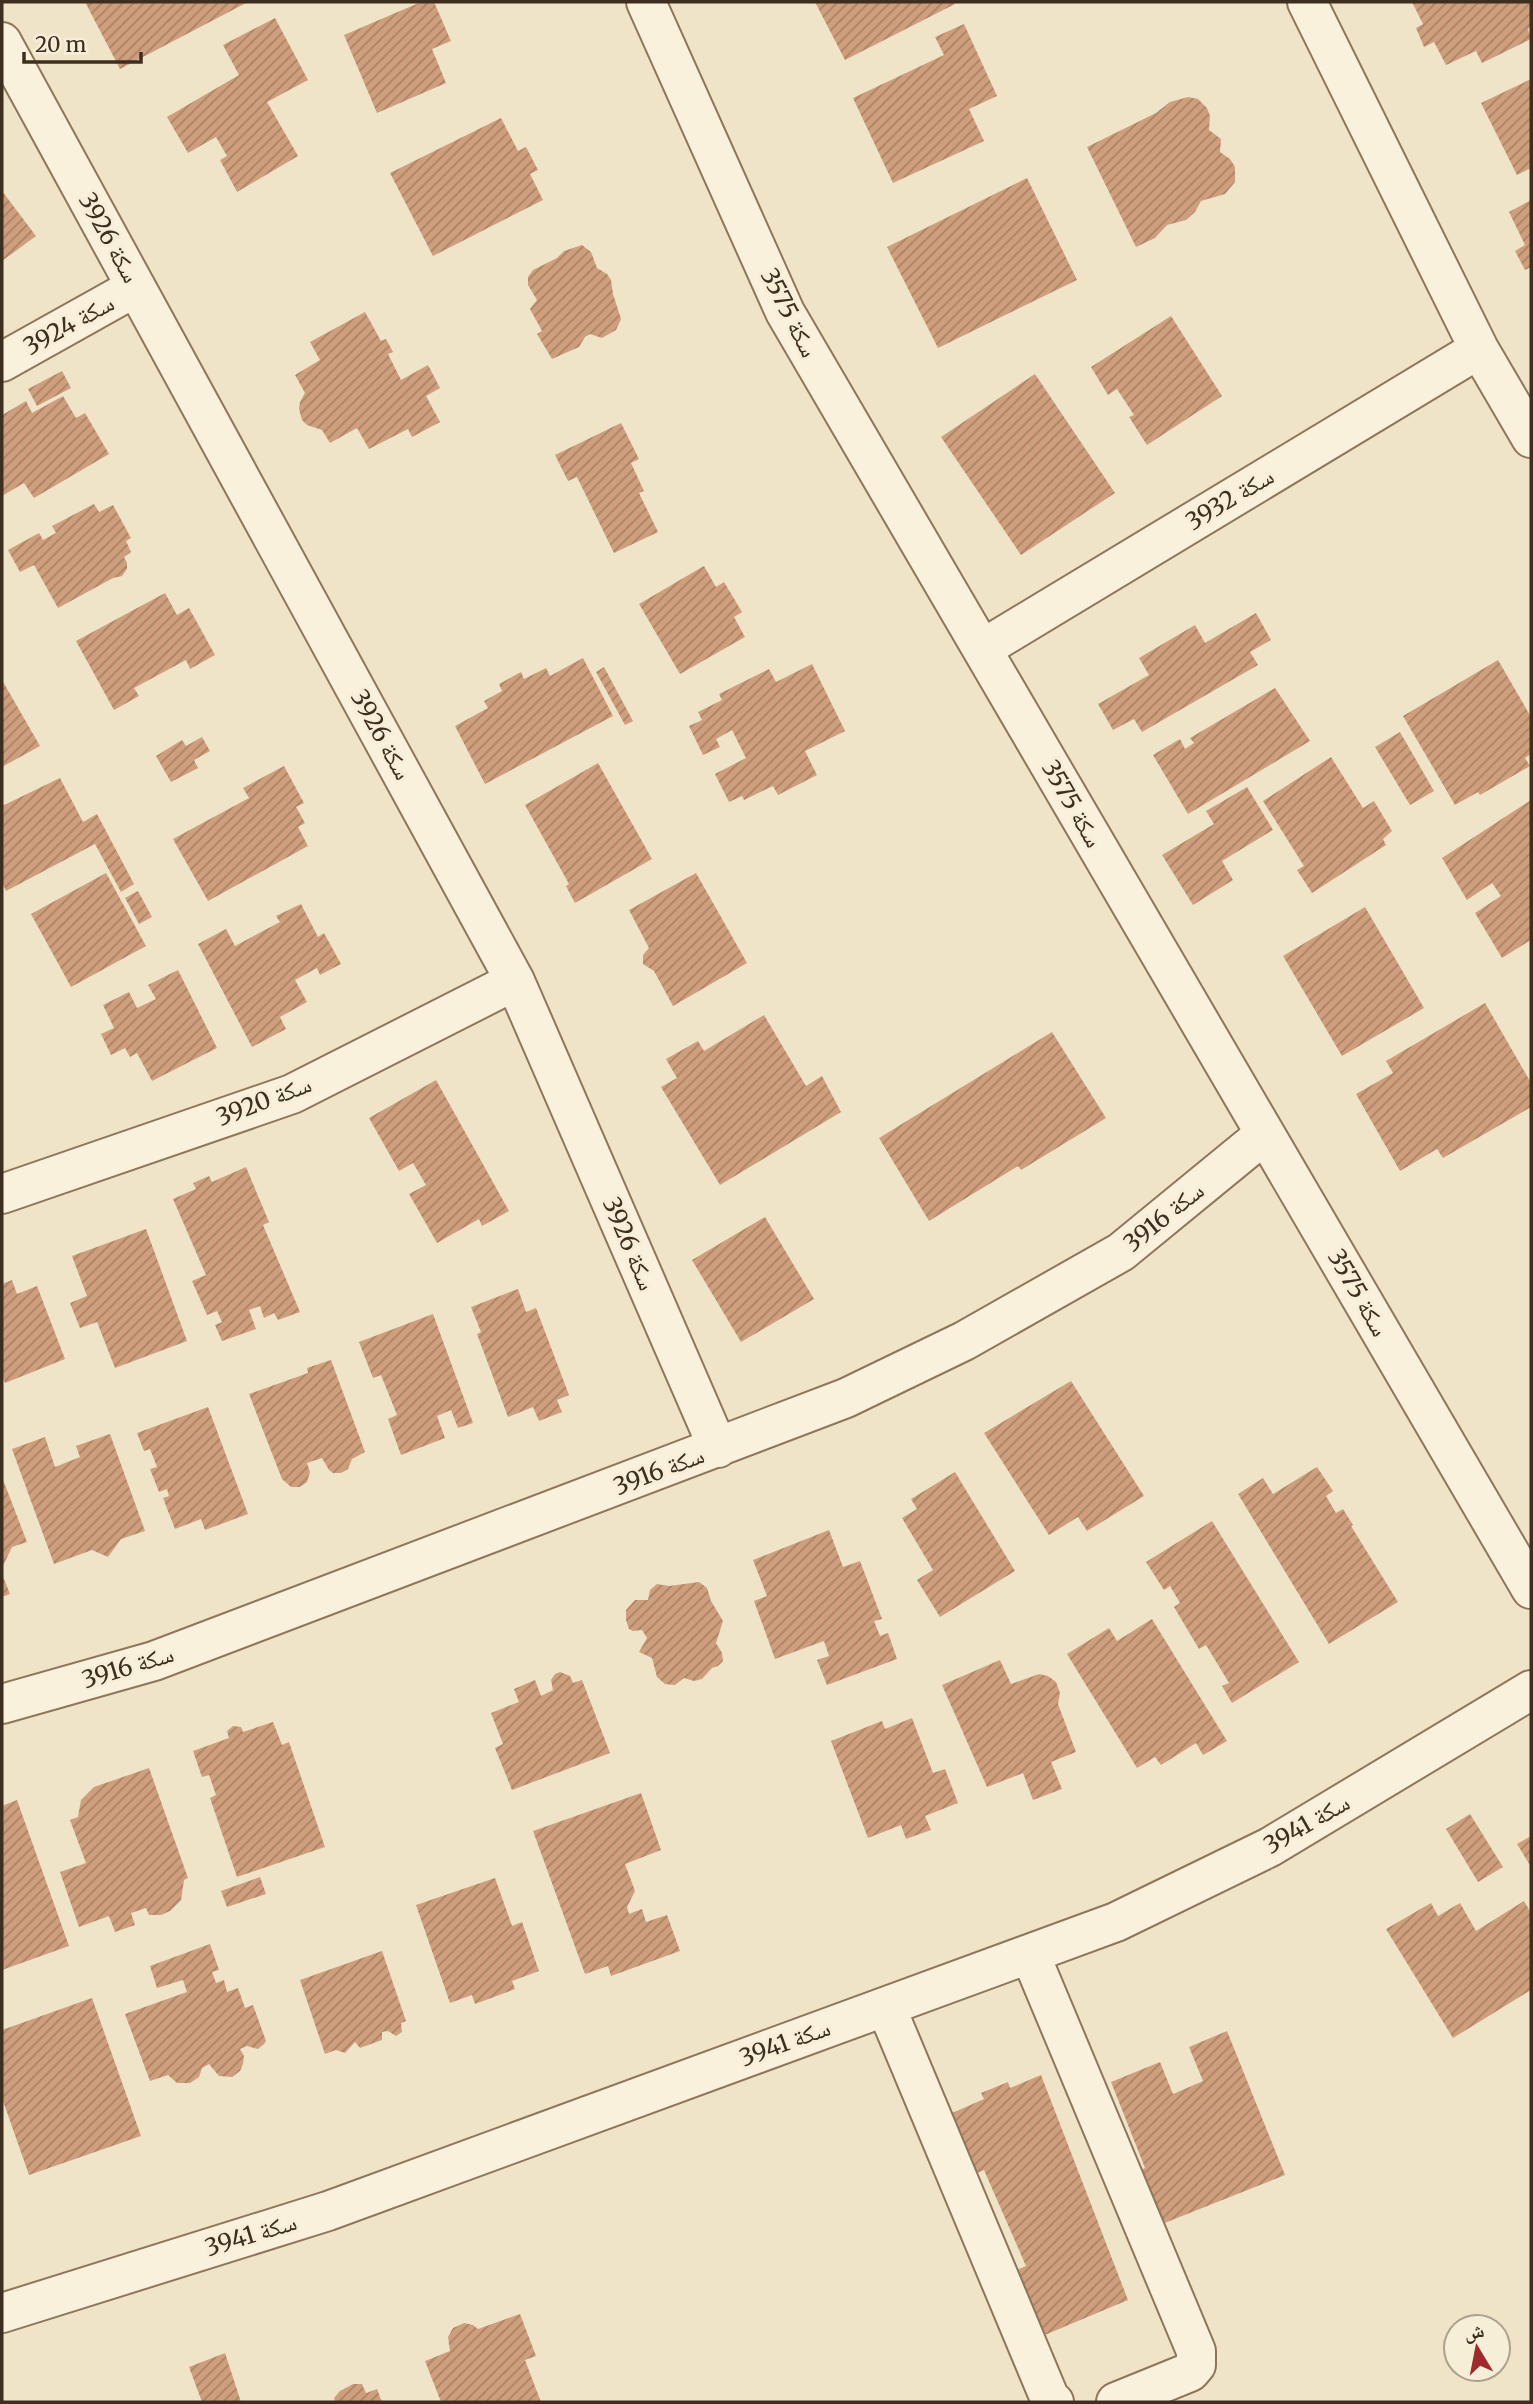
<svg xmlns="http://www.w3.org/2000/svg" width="1533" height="2404" font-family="Merriweather,'Noto Naskh Arabic',serif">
<defs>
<pattern id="building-hatch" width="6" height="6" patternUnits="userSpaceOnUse" patternTransform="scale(1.75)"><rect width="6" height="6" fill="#cf9f7d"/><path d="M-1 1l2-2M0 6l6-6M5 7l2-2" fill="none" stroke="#a98266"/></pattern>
</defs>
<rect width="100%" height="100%" fill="#f0e4c8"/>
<!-- building -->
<path fill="url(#building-hatch)" d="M85,2H248L120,69Z
M421,2H434L451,41L432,49L446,83L377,113L344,35Z
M815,2H953L955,4L845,60Z
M1412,2H1531V27L1528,29L1531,39L1482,63L1476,51L1446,65L1434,42L1424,47L1416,28L1423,24Z
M275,18L308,80L267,102L298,156L237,192L220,160L227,156L216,137L188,153L167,117L239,75L223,45Z
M964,24L997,96L969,109L984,141L893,183L853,98L944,55L935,37Z
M1531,79V168L1517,175L1481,103Z
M1188,97L1198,99L1207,108L1210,116L1209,130L1221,139L1220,152L1230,159L1235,167V182L1225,194L1201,201L1195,212L1186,220L1167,225L1155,238L1136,247L1087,147L1156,113L1170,102Z
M501,118L518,151L526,147L538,170L530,174L543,200L433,256L390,173Z
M1027,178L1077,280L938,348L887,247Z
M2,191L36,236L2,261Z
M1531,200V267L1525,270L1515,251L1525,245L1509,212Z
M582,245L591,252L597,268L607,274L611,280L613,294L621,319L616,330L602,338L590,334L585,337L579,347L552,359L537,334L542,331L530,309L537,300L528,285V277L533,270L557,258L564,251Z
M365,312L381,341L386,339L392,350L393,352L388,354L401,380L428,365L440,388L426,396L440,422L412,437L408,429L369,449L357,428L330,443L322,430L307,425L302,420L299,409L300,402L305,393L295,375L320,360L310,342Z
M1171,316L1222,396L1147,445L1129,417L1134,415L1117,389L1108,395L1091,367Z
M62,371L71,388L37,406L28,389Z
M1035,374L1115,493L1021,555L941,437Z
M63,396L76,418L85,413L109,454L34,498L24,483L2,496V415L26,401L32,413Z
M621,423L639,459L631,463L644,491L639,493L658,532L614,553L577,477L568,481L555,455Z
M94,504L99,512L113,505L131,538L126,541L131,552L124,557L127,563V569L122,576L113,578L58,608L34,565L20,572L8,550L39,533L43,540L56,533L52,526Z
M704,566L716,587L724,582L742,612L734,617L745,637L680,674L639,604Z
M165,593L177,615L189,608L215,655L190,669L186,660L134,688L139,696L114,710L76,641Z
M1256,613L1271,640L1250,652L1258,665L1142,732L1134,719L1113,730L1098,704L1149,675L1139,658L1195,625L1205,643Z
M583,658L613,716L485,784L455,726L488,708L484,701L502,691L499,684L521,672L524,679L546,668L550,676Z
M1498,660L1531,717V754L1525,758L1530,766L1480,795L1478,792L1455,805L1403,716Z
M812,664L845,731L805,751L817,775L778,795L773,786L744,800L742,796L729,802L715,774L746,758L732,730L716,739L720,747L703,755L689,726L702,720L698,712L722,700L719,694L769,669L776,682Z
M604,667L633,721L625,725L596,672Z
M2,680L40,746L2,767Z
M1275,688L1310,741L1188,814L1153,755L1180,739L1185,749L1194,743L1190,738Z
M1400,732L1434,791L1410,805L1375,747Z
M202,737L210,751L194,760L198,768L171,782L156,756L182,740L186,746Z
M1331,757L1363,808L1374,801L1392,831L1383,839L1386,845L1312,893L1297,870L1304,866L1263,801Z
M598,763L652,859L575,903L566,886L569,884L525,805Z
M284,766L304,803L296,807L305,823L298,827L308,846L208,901L173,839L249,798L243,788Z
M60,778L83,822L97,814L134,884L121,892L95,844L6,891L2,882V806Z
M1247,787L1273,830L1222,861L1233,880L1193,905L1162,855L1214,824L1206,811Z
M1531,800V940L1502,958L1475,913L1501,896L1492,883L1467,900L1442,858Z
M106,873L146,946L71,987L31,914Z
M696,873L747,963L673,1006L654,971L643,964V955L649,948L629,910Z
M138,891L152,917L139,924L125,898Z
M301,904L318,937L324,933L341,964L320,975L317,968L295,980L307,1002L280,1017L286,1029L252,1047L198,944L226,929L235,946L280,922L276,916Z
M1365,907L1424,1008L1342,1056L1283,956Z
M178,970L217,1048L152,1081L137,1053L130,1057L125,1048L111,1055L101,1034L114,1028L103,1005L129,992L137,1008L156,999L148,985Z
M1485,1003L1531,1083V1107L1443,1158L1437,1149L1400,1171L1356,1094L1393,1073L1386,1061Z
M764,1015L806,1086L822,1076L841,1112L720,1185L661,1087L677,1078L666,1059L698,1041L704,1051Z
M1052,1032L1106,1118L1021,1170L1018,1166L929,1221L879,1138Z
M436,1080L509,1211L482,1226L479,1219L437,1243L409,1194L426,1185L413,1163L399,1171L369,1118Z
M246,1167L269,1222L263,1225L300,1312L278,1320L274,1313L264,1318L260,1306L249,1310L256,1329L222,1341L215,1325L222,1322L217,1311L207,1315L192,1281L206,1275L173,1199L196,1189L193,1183L209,1176L212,1182Z
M765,1217L814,1299L741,1342L692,1260Z
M146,1229L187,1341L115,1368L97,1322L80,1328L70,1303L87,1296L72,1256Z
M12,1280L17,1294L37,1286L65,1359L5,1383L2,1375V1284Z
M518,1289L526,1312L536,1308L569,1395L557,1400L562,1412L539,1421L533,1407L508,1417L477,1334L481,1332L471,1307Z
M433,1314L473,1423L458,1428L451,1410L437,1416L445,1438L401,1455L388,1419L397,1415L381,1375L373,1378L359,1342Z
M331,1360L365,1452L352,1459L348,1469L341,1473H333L329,1470L322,1458L307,1463L310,1472L307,1482L300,1487H291L282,1479L249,1394L308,1373L307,1368Z
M1071,1381L1144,1496L1087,1531L1078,1517L1049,1535L984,1433Z
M208,1407L248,1514L205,1530L201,1519L175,1529L163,1498L169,1496L167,1489L159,1492L150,1469L157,1467L150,1449L144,1451L137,1433Z
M110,1434L145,1531L121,1539L108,1557L92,1550L54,1564L12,1449L45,1437L55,1467L80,1457L76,1446Z
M1317,1467L1333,1491L1326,1496L1336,1513L1343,1509L1353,1525L1351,1526L1398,1602L1329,1644L1238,1494L1263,1478L1273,1494Z
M955,1472L1015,1571L940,1617L917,1580L933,1570L902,1518L917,1509L911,1499Z
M2,1477L27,1542L12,1547L2,1568Z
M1212,1521L1299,1662L1232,1703L1222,1686L1229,1683L1206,1645L1199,1649L1174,1607L1180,1603L1170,1586L1164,1590L1146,1562Z
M829,1530L843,1567L860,1561L882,1619L874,1621L880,1636L888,1633L897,1659L827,1685L817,1660L829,1656L824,1641L775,1659L754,1601L767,1596L753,1560Z
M2,1574L10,1594L2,1597Z
M699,1582L707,1588L711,1601L723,1621L716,1643L722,1653L723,1661L718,1666L712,1668L702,1679L694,1681L684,1678L675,1685L665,1684L657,1677L652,1658L639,1652L647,1638L642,1630L633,1631L629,1629L626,1620V1610L635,1600H648L650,1590L657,1584L669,1586Z
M1152,1619L1227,1741L1203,1755L1196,1743L1161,1765L1155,1757L1137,1768L1067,1654L1109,1628L1117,1641Z
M1000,1660L1011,1684L1039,1674L1048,1676L1056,1682L1060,1693L1058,1704L1076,1752L1051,1762L1062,1789L1033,1800L1023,1773L987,1787L942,1685Z
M560,1672L570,1676L573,1683L582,1680L610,1753L512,1790L495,1748L503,1744L491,1713L519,1702L514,1689L535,1680L541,1696L553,1690L551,1680L555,1674Z
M912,1718L933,1773L945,1769L958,1803L925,1816L931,1830L906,1839L901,1825L868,1838L831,1741L882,1721L885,1729Z
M273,1722L282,1745L289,1742L325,1847L237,1877L210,1798L216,1795L209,1775L202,1777L193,1751L229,1738L227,1731L233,1726L241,1727L243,1732Z
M149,1768L188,1878L184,1880L181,1900L170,1911L161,1915H149L146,1908L131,1913L135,1925L115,1932L109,1916L79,1927L60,1872L86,1863L70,1820L78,1817L81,1800L94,1787Z
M641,1793L661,1850L625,1864L635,1891L627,1907L629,1914L642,1909L646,1922L667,1915L680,1951L611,1976L608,1966L585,1974L533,1831Z
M17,1800L69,1946L2,1970V1806Z
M1470,1814L1503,1867L1478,1882L1446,1829Z
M1531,1836V1867L1517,1844Z
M260,1877L266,1894L227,1907L221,1891Z
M495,1878L512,1926L522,1922L539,1971L512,1981L515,1989L475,2004L472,1995L450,2003L416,1905Z
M1524,1901L1531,1913V1990L1453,2038L1386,1929L1431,1903L1438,1916L1460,1903L1476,1931Z
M210,1944L219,1970L212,1972L216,1983L224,1980L227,1992L238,1988L245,2008L253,2005L266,2041L264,2044L258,2049L247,2046L240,2049L244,2056L243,2064L240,2071L232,2077L219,2076L209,2064L202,2068L199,2077L190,2083H177L168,2075L150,2081L125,2014L187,1992L183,1980L157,1988L150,1966Z
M382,1951L406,2021L401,2023L402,2032L396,2036L388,2031L382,2032V2040L360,2048L355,2042L345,2053L336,2050L325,2054L300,1980Z
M92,1998L141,2136L29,2175L2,2098V2030Z
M1227,2031L1285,2175L1157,2226L1135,2173L1145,2168L1111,2082L1160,2062L1173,2094L1203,2081L1189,2047Z
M1041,2075L1128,2300L1040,2337L1012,2272L1026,2266L984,2170L975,2174L950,2114L984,2099L981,2093L1008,2082L1010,2088Z
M520,2314L536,2356L525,2360L541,2402H441L425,2361L450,2351L448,2337L453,2328L464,2323L473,2325L478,2329Z
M225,2353L241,2402H202L189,2367Z
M353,2384H362L366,2393L377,2389L382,2402H335L334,2398L340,2391Z"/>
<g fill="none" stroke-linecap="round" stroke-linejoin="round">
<defs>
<path id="minor" d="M646,2L785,312L1531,1589
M1307,2L1479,349L1531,438
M2,42L515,981L718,1448
M2,362L136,287
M982,649L1479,349
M2,1194L292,1094L515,981
M2,1704L154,1661L846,1398L964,1341L1121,1252L1265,1134
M1030,1954L1196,2351V2365L1190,2372L1116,2402
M886,2007L1050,2399L1054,2402
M2,2313L328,2211L1116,1922L1270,1847L1531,1690"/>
</defs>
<!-- minor casing -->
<use href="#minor" stroke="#8d765c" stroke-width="42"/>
<!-- minor -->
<use href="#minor" stroke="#faf1dc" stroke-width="38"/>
</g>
<g text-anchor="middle" stroke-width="6" stroke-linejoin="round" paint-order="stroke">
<!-- street labels -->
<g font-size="24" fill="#3d2e20" stroke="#f7eed8">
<text transform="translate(109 238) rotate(61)" y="8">سكة 3926</text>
<text transform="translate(789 313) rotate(63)" y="8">سكة 3575</text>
<text transform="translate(69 325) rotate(-29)" y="8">سكة 3924</text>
<text transform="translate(1230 499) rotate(-31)" y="8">سكة 3932</text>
<text transform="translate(381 735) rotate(61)" y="8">سكة 3926</text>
<text transform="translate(1072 804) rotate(60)" y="8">سكة 3575</text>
<text transform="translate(264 1101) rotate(-21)" y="8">سكة 3920</text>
<text transform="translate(1164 1217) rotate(-39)" y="8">سكة 3916</text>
<text transform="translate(629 1244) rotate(67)" y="8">سكة 3926</text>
<text transform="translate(1358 1293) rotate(60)" y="8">سكة 3575</text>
<text transform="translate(659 1471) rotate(-21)" y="8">سكة 3916</text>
<text transform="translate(128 1667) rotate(-17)" y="8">سكة 3916</text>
<text transform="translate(1307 1824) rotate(-30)" y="8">سكة 3941</text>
<text transform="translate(785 2043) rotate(-20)" y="8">سكة 3941</text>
<text transform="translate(251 2235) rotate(-17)" y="8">سكة 3941</text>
</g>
</g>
<!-- border -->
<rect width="1533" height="2404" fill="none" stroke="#3d2e20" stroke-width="7"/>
<!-- north arrow -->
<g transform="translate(1477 2348) rotate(350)"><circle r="33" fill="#f7eed8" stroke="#ada18e" stroke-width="2"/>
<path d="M0-5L12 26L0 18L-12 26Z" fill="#9e2a2b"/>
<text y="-10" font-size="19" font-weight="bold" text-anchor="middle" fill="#3d2e20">ش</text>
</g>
<!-- scale -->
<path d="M24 52v10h117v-10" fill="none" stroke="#3d2e20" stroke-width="3.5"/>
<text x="35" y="52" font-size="21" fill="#3d2e20" stroke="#f7eed8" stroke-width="5" paint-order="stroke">20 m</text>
</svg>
